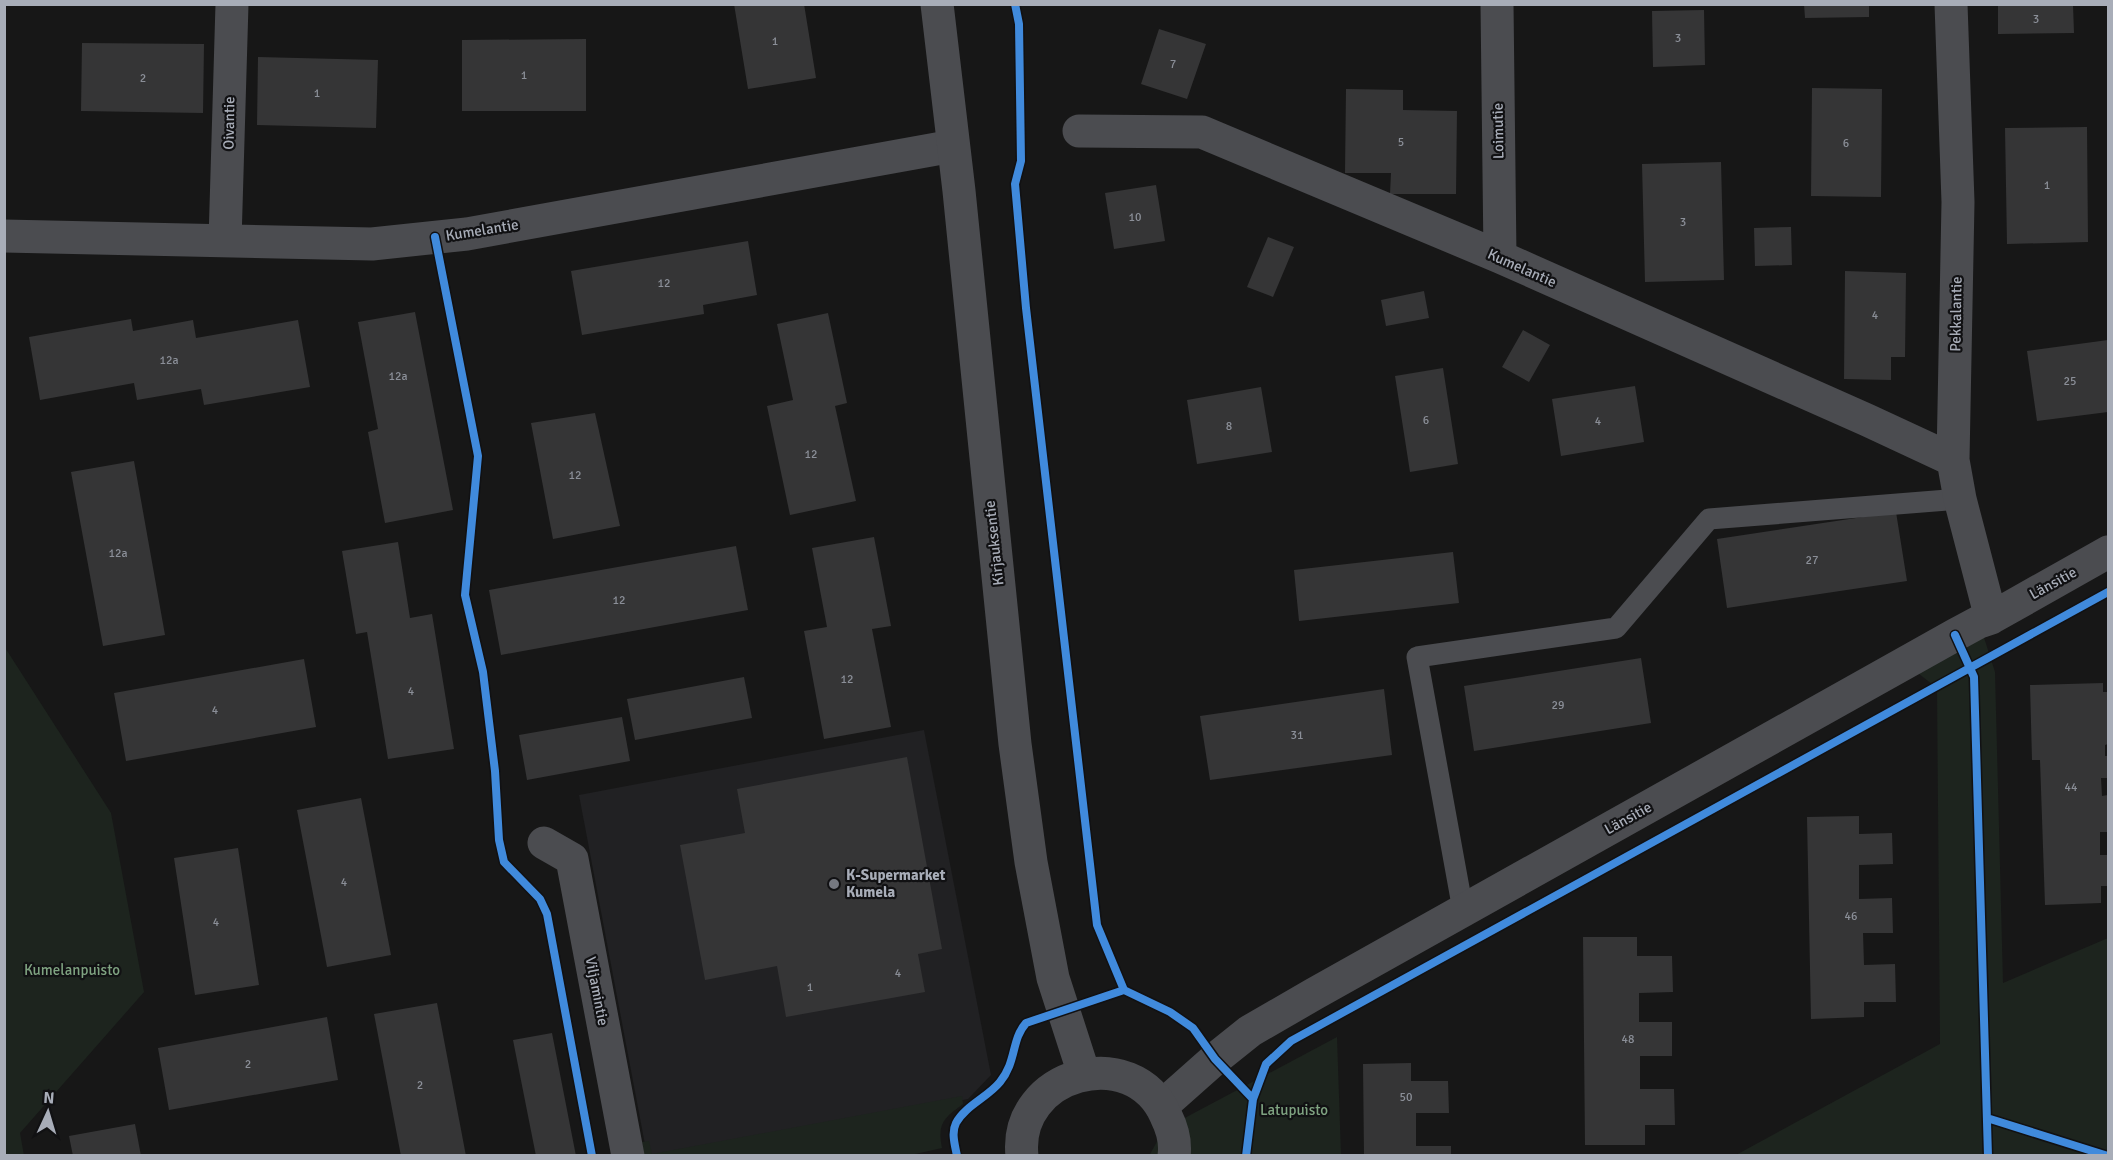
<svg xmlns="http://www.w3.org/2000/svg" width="2113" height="1160" font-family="Signika,sans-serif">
<rect width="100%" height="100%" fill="#171717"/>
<!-- built -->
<path fill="#212123" d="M924,730L991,1075L968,1099L665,1155H647L579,795Z"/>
<!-- green -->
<path fill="#1d241e" d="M1979,622L1995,672L2003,983L2108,938V1155L1734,1156L1940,1044L1937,688L1905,663Z
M4,646L111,813L144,992L20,1133L24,1156L4,1155Z
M1337,1037L1341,1155L1149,1156L1164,1129Z
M962,1096L963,1104C944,1118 937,1123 942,1148L911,1155H644L642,1142L649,1141L652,1154Z"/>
<!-- building -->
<path fill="#353536" d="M734,4H804L816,78L748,89Z
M1804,4H1869V17L1805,18Z
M1998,5H2073L2074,33L1998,34Z
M1704,10L1705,65L1653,67L1652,11Z
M1159,29L1206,44L1187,99L1141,84Z
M586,39V111H462V40Z
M82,43L204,44L203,113L81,111Z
M258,57L378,60L376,128L257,125Z
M1812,88L1882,89L1881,197L1811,196Z
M1346,89L1403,90V110L1457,111L1456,194H1390L1391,173H1345Z
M2087,127L2088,242L2007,244L2005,128Z
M1721,162L1724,280L1645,282L1642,164Z
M1156,185L1165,241L1114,249L1105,193Z
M1791,227L1792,265L1755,266L1754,228Z
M1268,237L1294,247L1273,297L1247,287Z
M748,241L757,295L703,305L704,314L582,335L571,271Z
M1845,271L1906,273L1905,357H1891V380L1844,379Z
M1424,291L1429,318L1386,326L1381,300Z
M415,312L453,510L385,523L368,432L378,429L358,322Z
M828,313L847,403L835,406L856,501L790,515L767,406L793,400L777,324Z
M131,319L133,331L193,320L196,338L298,320L310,387L204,405L201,389L137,400L134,383L40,400L29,337Z
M1523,330L1550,345L1529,382L1502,367Z
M2108,340V412L2037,421L2027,351Z
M1443,368L1458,464L1410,472L1395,376Z
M1635,386L1644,442L1561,456L1552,399Z
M1261,387L1272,452L1197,464L1187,400Z
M595,413L620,526L553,539L531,423Z
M134,461L165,635L103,646L71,472Z
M1896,512L1907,581L1727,608L1717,539Z
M874,537L891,626L872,629L891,727L824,739L804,631L827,627L812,548Z
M398,542L410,618L432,614L454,749L388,759L367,632L356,634L342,551Z
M736,546L748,610L501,655L489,590Z
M1453,552L1459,603L1299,621L1294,570Z
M1641,658L1651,723L1474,751L1464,686Z
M304,659L316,727L126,761L114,693Z
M744,677L752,718L635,740L627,699Z
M2103,683V692H2108V744L2105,745V756H2108V778H2101L2102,796L2108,795V832H2100V855H2108V886H2101V903L2045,905L2040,760H2032L2030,685Z
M1384,689L1392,755L1210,780L1200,716Z
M622,717L630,761L527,780L519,735Z
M907,757L942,949L918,954L925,992L786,1017L777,966L705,980L680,845L745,833L737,789Z
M361,798L391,955L327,967L297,810Z
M1859,816V834L1892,833L1893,864L1859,865V899L1892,898L1893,933H1863L1864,965L1895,964L1896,1002H1864V1017L1811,1019L1807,817Z
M238,848L259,985L195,995L174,858Z
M1583,937H1637V956H1672L1673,992L1639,993V1022H1672V1056H1640V1089H1674L1675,1125H1645V1145H1585Z
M437,1003L466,1156H401L374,1014Z
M327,1017L338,1080L169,1110L158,1048Z
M552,1033L576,1156H536L513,1040Z
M1411,1063V1081H1448L1449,1113H1416V1146H1451V1156H1364L1363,1064Z
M135,1124L141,1156H73L69,1136Z"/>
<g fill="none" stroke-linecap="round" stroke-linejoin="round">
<!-- service -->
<path stroke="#4b4c50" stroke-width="21" d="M1463,910L1417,657L1616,628L1709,519L1960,499"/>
<!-- minor -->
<path stroke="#4b4c50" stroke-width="33" d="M1497,4L1500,257
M1951,4L1958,202L1953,460L1960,499L1991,618
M1079,131L1202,132L1500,257L1867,420L1953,460
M4,236L372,244L467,234L953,146
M225,241L232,4
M544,843L572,859L628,1156
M1162,1106L1215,1059L1250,1031L1314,994L1955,635L1979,622L1991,618L2108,552"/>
<!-- tertiary -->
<path stroke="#4b4c50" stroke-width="33" d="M937,4L959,191L1015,744L1031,862L1053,978L1084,1074
M1022,1156C1013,1073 1133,1040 1166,1116C1172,1128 1176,1142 1174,1156"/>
<defs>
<path id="cycleway" d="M1015,4L1019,24L1021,161L1015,184L1026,308L1097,925L1124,990L1170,1012L1193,1028L1215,1059L1253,1099L1246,1156
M435,237L478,456L465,595L483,672L495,771L499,840L504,862L540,899L547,914L592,1156
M1955,635L1974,677L1988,1156
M1253,1099L1266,1064L1291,1041L2108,592
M1987,1118L2108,1156
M957,1156C955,1145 951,1133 956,1123C965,1106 988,1097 1000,1082C1017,1061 1011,1040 1026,1023L1124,990"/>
</defs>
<!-- cycleway casing -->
<use href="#cycleway" stroke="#111113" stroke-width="11"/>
<!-- cycleway -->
<use href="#cycleway" stroke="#408adc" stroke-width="8"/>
</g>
<!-- markers -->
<circle fill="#757880" stroke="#111113" stroke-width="2" cx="834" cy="884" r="6"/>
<g text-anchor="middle" stroke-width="4.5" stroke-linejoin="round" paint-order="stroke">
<!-- number labels -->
<g font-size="12" fill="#8b8f98">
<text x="2036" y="23">3</text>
<text x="1678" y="42">3</text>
<text x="775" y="45">1</text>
<text x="1173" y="68">7</text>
<text x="524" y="79">1</text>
<text x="143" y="82">2</text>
<text x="317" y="97">1</text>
<text x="1401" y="146">5</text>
<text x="1846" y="147">6</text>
<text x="2047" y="189">1</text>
<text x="1135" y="221">10</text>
<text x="1683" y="226">3</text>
<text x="664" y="287">12</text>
<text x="1875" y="319">4</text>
<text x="169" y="364">12a</text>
<text x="398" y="380">12a</text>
<text x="2070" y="385">25</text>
<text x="1426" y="424">6</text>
<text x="1598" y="425">4</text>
<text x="1229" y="430">8</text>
<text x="811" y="458">12</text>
<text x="575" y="479">12</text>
<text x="118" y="557">12a</text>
<text x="1812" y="564">27</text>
<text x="619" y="604">12</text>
<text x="847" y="683">12</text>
<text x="411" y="695">4</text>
<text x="1558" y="709">29</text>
<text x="215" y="714">4</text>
<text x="1297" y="739">31</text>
<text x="2071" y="791">44</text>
<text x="344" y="886">4</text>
<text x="1851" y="920">46</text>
<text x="216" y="926">4</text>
<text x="898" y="977">4</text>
<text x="810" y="991">1</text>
<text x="1628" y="1043">48</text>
<text x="248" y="1068">2</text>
<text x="420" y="1089">2</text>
<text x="1406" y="1101">50</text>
</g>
<!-- street labels -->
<g font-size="15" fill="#a8adb8" stroke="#111113">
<text transform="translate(229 123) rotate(-89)" y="5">Oivantie</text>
<text transform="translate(1498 131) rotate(-91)" y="5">Loimutie</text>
<text transform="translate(482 230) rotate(-9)" y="5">Kumelantie</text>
<text transform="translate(1522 268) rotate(24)" y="5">Kumelantie</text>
<text transform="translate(1956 314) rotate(-89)" y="5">Pekkalantie</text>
<text transform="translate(994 543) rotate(-96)" y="5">Kirjauksentie</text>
<text transform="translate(2053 583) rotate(-29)" y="5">Länsitie</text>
<text transform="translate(1628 818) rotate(-29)" y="5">Länsitie</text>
<text transform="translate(597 991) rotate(79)" y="5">Viljamintie</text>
</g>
<!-- poi labels -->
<g font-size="15" font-weight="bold" fill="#a8adb8" stroke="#111113" text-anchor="start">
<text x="846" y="880">K-Supermarket<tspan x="846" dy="17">Kumela</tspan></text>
</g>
<!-- park labels -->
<g font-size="15" fill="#7fa381" stroke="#111113">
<text x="72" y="975">Kumelanpuisto</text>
<text x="1294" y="1115">Latupuisto</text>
</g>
</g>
<!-- border -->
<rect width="2113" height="1160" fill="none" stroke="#a8adb8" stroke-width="12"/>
<!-- north arrow -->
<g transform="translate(48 1112) rotate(4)" stroke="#111113" stroke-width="4.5" paint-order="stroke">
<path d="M0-4.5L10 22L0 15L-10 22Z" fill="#a8adb8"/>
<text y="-9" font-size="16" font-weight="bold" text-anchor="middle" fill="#a8adb8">N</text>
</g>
</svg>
